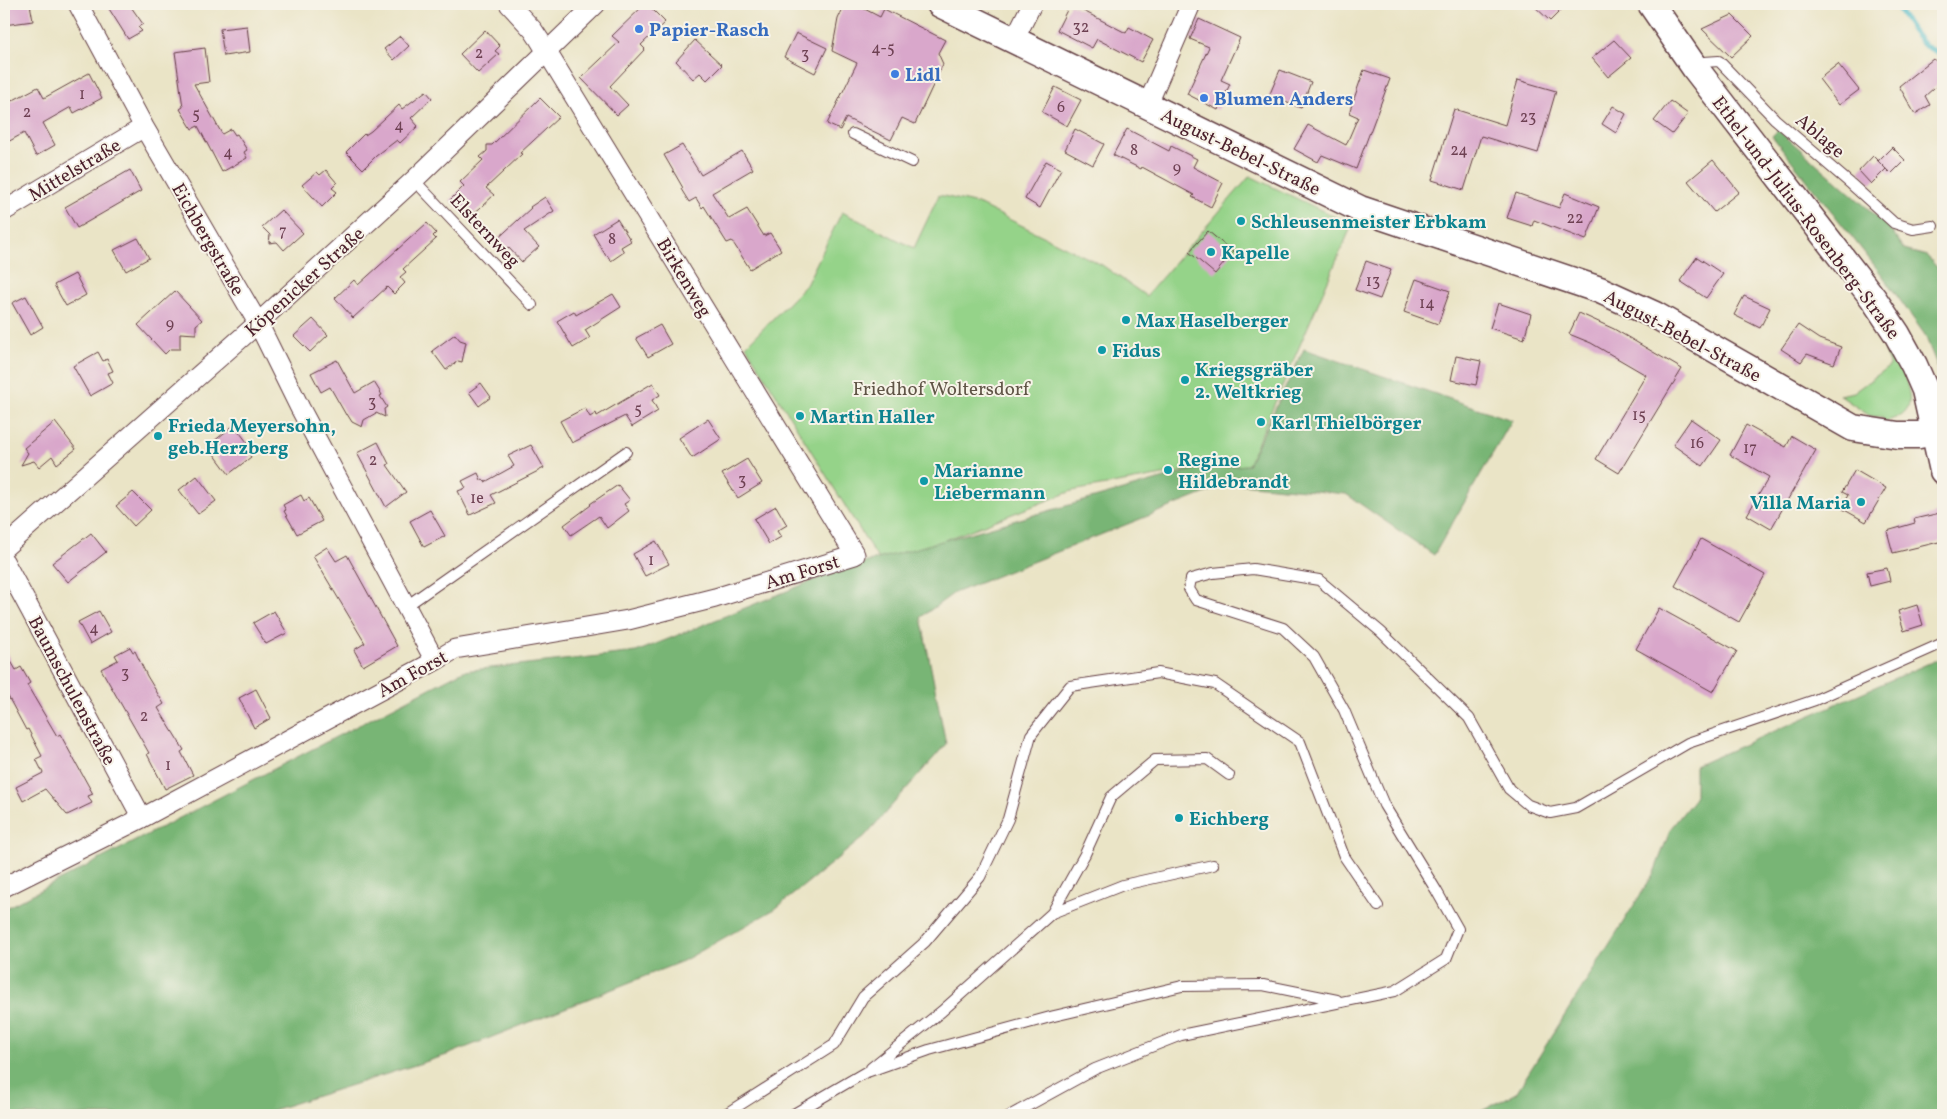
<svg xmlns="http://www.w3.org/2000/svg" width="1947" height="1119" font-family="Vollkorn,serif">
<rect width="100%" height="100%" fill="#f7f3e8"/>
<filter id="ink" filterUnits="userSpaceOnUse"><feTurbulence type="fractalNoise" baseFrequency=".02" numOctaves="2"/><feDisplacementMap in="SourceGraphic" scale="10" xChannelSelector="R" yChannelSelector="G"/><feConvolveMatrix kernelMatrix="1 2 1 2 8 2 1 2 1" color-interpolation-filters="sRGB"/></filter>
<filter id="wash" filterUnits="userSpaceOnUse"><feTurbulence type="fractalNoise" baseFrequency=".0096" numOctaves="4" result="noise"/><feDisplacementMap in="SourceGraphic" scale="20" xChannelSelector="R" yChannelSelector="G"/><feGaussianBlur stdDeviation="1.12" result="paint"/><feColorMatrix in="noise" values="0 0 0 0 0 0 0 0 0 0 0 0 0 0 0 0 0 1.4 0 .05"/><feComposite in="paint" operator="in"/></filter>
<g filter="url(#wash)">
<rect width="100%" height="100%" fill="#eae4c6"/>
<!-- green -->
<path fill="#95d389" stroke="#70795a" d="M1250,176L1352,225L1248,465L1197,469L1072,491L932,545L878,559L746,346L806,285L842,212L914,248L939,195L978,204L1102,265L1146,296Z
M1884,351L1894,352C1898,360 1902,369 1905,378C1914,404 1911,415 1883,422V417L1870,416L1839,395L1854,392L1890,366Z"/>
<!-- forest -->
<path fill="#78b575" stroke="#616a50" d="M1778,130L1888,226L1904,250L1927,256L1943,274V367L1939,371L1925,335L1882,275L1772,136Z
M1304,349L1512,420L1434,555L1346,494L1231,483L954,593L921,617L946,744L864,837L775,909L683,961L447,1055L257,1115H4V909L463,671L636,652L839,570L1197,469L1248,465Z
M1943,657V1115H1474L1516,1093L1654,873L1671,828L1695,798V766Z"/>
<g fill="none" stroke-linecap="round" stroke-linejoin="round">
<!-- stream -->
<path stroke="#4cb9c6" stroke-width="5" d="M1895,4L1912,30L1925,46L1943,55"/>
</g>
<g id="blocks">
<!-- building -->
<path fill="#d9a7cb" d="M4,4H30L33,21L4,25Z
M106,4H129L143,24L138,27L142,31L128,39Z
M645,4H647L665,22L641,45L645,49L610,86L628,105L617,115L581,78L619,42L612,36Z
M845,4H855L880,17L884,9L945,40L938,53L943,64L915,124L902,118L891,140L846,118L840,130L827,124L857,63L832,51L838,19Z
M1070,4L1126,33L1129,27L1153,40L1141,62L1097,39L1092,48L1057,30Z
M1532,4H1567L1550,21Z
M1732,15L1753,36L1731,57L1702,29Z
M1199,19L1240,38L1221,80L1230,84L1218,110L1187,94L1209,47L1190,39Z
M247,26L250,52L224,56L220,29Z
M485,30L500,46L495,51L499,54L478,73L460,54Z
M796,33L827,48L815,73L784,57Z
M400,36L409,46L394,60L384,49Z
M695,40L722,65L707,80L700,73L693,79L676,61Z
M1614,40L1631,58L1608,77L1592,58Z
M205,48L209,82L194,84L222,134L231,129L235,135L237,134L247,150L244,152L247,158L222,172L198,126L192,129L180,109L183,107L175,52Z
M1933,59L1943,64V80L1925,96L1930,105L1915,114L1899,86Z
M1838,64L1859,90L1839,105L1819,79Z
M1280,70L1311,82L1301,108L1269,96Z
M1364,70L1390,79L1356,169L1322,155L1318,162L1294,149L1308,125L1346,145L1358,117L1349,113Z
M89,73L102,98L74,113L71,107L43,123L55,145L36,156L24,133L4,144V105L38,87L44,98Z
M1518,80L1556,91L1538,153L1481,136L1464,190L1432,180L1454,109L1505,125Z
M1055,87L1081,100L1067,126L1042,112Z
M426,91L432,98L411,118L418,126L400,143L397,140L376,156L363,169L346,152L364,134L365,135L371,131L399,105L402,109Z
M540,98L559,117L520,153L522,154L486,188L494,195L468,219L450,200L464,186L460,182L483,160L480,157L487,151V145H492Z
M1670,101L1688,114L1672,134L1654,121Z
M1613,106L1626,114L1616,133L1602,124Z
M1075,129L1104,144L1093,165L1065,150Z
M1127,129L1169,151L1171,146L1197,159L1193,167L1223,183L1211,207L1192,197L1194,195L1142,167L1141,169L1113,155Z
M682,145L701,175L742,151L753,169L712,193L729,219L747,209L764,236L770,233L781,250L750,269L732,241L727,243L704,206L702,208L696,198L689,202L681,189L683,188L664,155Z
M1892,147L1905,160L1891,174L1878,161Z
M1873,156L1886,169L1871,184L1859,171Z
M1713,160L1739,192L1714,212L1688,181Z
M1046,161L1061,169L1040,208L1025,199Z
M130,170L141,191L77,228L65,207Z
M326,170L337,183L332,188L337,192L322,207L302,185L317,172L320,175Z
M1516,193L1559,208L1565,193L1599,207L1586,240L1534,220L1532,226L1507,218Z
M545,197L554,211L524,231L539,247L522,262L508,247L502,252L493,243L531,208L530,207Z
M281,210L303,233L284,250L277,242L269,243L270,235L262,227Z
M617,219L631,241L621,247L624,252L611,261L607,255L606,256L593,234Z
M427,223L436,233L433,236L436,239L403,269L406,272L400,277L405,283L394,294L387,287L353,318L335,298L354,280L358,285Z
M1208,231L1233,252L1215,274L1189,252Z
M138,238L149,258L126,271L114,250Z
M1697,257L1723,274L1706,298L1680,281Z
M1366,261L1391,270L1380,299L1355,290Z
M75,274L86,295L66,306L54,285Z
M1416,279L1450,291L1438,324L1404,312Z
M175,291L202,320L196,325V334L180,333V349H170L165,354L138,325Z
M613,294L621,307L585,330L590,338L573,348L557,321L574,311L576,315Z
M26,296L43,327L30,335L12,303Z
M1744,296L1770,308L1760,328L1734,315Z
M1498,303L1531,314L1524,339L1490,328Z
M1579,313L1614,329L1682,369L1619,473L1596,459L1646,375L1591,343L1569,334Z
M313,319L328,335L310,352L294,336Z
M660,325L671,344L648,357L636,338Z
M1798,325L1819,339L1841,347L1834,364L1807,354L1801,362L1781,349Z
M455,334L460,340L466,342L462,362L458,361L446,370L432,351Z
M98,352L103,361L107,359L113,371L108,373L113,383L90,396L73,366Z
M1456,356L1481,361L1476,385L1451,380Z
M337,360L355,393L374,382L382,395L380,396L387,407L384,409L385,417L376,413L364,420L362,427L352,422L347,414L346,415L330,387L321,392L311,373Z
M481,383L491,397L479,406L469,392Z
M653,383L660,395L652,400L658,411L632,427L625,416L572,443L560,421L585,408L590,417L596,413L597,416Z
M708,419L721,439L692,458L679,438Z
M1691,419L1721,440L1703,466L1673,445Z
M55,422L76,449L57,464L52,456L39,467L34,461L21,465L28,453L24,448Z
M234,425L253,450L249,454L251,457L229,474L208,446Z
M1746,425L1786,447L1792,436L1816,450L1771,529L1747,515L1769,477L1730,455Z
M378,442L389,464L387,465L406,492L386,507L357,453Z
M531,445L544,468L491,495L496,503L470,515L458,491L466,488L462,481L478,473L481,480L483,479L485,482L514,466L508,456Z
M747,459L762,483L738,498L722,474Z
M1855,470L1886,488L1866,522L1841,508L1848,495L1842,492Z
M197,476L216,501L198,514L179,490Z
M618,485L630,500L624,504L629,511L607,528L599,516L571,535L564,525L591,505L590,504Z
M133,492L151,510L134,526L116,506Z
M301,495L304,501L309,498L322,521L297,534L284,511L286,510L283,505Z
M776,506L787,525L777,531L781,537L769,544L754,519Z
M430,510L445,536L424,547L410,521Z
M1940,513L1943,523V541L1893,553L1887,531L1915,523L1914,519Z
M91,533L106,552L68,582L52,563Z
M1701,539L1765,575L1739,622L1675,586Z
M656,541L669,564L645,576L633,554Z
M327,547L336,561L347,555L397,646L363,666L354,650L365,643L313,556Z
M1887,568L1890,581L1870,586L1867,572Z
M1917,605L1923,625L1904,631L1898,611Z
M1659,608L1737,651L1713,692L1636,649Z
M99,611L111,632L90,644L78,622Z
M274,611L287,633L266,644L253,623Z
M130,647L133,652L135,651L147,676L164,704L158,708L184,750L181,752L193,775L165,789L147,754L149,753L101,669L118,660L115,655Z
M4,649L16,670L21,667L30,683L27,685L57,736L60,734L93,794L88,796L92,803L67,815L45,789L23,801L16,787L43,773L36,759L42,756L28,729L26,730L4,689Z
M256,689L271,718L254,728L239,698Z"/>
</g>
</g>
<g filter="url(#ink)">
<use href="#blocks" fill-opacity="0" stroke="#623d42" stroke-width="1"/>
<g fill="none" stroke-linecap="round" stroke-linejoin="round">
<defs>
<path id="lane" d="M1695,67L1704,62L1719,61L1775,119L1851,184L1894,223L1913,229L1933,226
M853,134L912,162
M414,180L532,305
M405,607L626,452
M1052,913L1123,885L1213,865
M871,1068L942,1011L1052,913L1085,854L1111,797L1155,760L1207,759L1229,775
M724,1115L834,1045L863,997L925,942L980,877L1008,819L1031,735L1070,686L1158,673L1215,684L1300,742L1344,856L1378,906
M792,1115L864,1073L929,1050L1054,1016L1182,986L1263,985L1337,1000
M1011,1115L1095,1069L1181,1035L1395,991L1446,959L1458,929L1436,890L1384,805L1344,710L1314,657L1283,628L1196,600L1189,589L1191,579L1213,573L1253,569L1319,580L1381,632L1469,718L1509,789L1528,805L1550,813L1576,808L1688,743L1815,700L1943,643"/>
<path id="street" d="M78,4L144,127L258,323L300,408L435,661
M1014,40L1032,4
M1147,106L1191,4
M4,211L144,127
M4,548L258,323L414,180L596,4
M4,561L142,818
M4,887L142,818L435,661L455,649L628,620L715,598L855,555L539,39L533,30L509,4"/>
<path id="secondary" d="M940,4L1360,209L1600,290L1655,315L1853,428L1898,435H1919L1933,432
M1651,4L1695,68L1873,298L1897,334L1914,365L1925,390L1943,471"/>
</defs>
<!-- lane casing -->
<use href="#lane" stroke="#623d42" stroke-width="12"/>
<!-- street casing -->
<use href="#street" stroke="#623d42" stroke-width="21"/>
<!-- secondary casing -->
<use href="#secondary" stroke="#623d42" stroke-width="29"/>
<!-- lane -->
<use href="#lane" stroke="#fff" stroke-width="10"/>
<!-- street -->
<use href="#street" stroke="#fff" stroke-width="19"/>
<!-- secondary -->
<use href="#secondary" stroke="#fff" stroke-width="26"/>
</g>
</g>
<!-- markers -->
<g fill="#3f7fe0" stroke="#f7f3e8" stroke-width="2">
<circle cx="639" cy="29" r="5"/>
<circle cx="895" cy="74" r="5"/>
<circle cx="1204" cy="98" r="5"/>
</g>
<g fill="#0f9aa8" stroke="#f7f3e8" stroke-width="2">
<circle cx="1241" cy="221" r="5"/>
<circle cx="1211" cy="252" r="5"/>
<circle cx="1126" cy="320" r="5"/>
<circle cx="1102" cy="350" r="5"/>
<circle cx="1185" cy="380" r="5"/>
<circle cx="800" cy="416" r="5"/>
<circle cx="1261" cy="422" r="5"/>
<circle cx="158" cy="436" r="5"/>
<circle cx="1168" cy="470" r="5"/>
<circle cx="924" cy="481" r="5"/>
<circle cx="1861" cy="502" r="5"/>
<circle cx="1179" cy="818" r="5"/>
</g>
<g text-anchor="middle" stroke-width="4" stroke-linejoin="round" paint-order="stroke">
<!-- number labels -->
<g font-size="16" fill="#6e4153">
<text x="1081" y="32">32</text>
<text x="883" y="53">4-5</text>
<text x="479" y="58">2</text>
<text x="805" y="59">3</text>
<text x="82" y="99">1</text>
<text x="1061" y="112">6</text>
<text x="27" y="117">2</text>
<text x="196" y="119">5</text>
<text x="1528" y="122">23</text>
<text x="399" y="130">4</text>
<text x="1134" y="155">8</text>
<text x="1459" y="155">24</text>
<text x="228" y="157">4</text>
<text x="1177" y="173">9</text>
<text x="1575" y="223">22</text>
<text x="283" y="236">7</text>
<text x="612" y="244">8</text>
<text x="1373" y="286">13</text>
<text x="1427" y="308">14</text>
<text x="170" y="329">9</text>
<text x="372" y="407">3</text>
<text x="638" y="414">5</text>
<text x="1639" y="420">15</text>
<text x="1697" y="448">16</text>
<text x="1750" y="453">17</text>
<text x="373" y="465">2</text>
<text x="742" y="485">3</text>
<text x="477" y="503">1e</text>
<text x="651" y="565">1</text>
<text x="94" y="633">4</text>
<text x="125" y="678">3</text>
<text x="144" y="721">2</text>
<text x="168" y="770">1</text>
</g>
<!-- shop labels -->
<g font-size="19" font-weight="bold" fill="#366cbe" stroke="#f7f3e8" text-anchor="start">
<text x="649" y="36">Papier-Rasch</text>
<text x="905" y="81">Lidl</text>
<text x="1214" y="105">Blumen Anders</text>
</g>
<!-- street labels -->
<g font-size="19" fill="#4a1f2b" stroke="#f7f3e8">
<text transform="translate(1821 135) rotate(40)" y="7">Ablage</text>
<text transform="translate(1241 151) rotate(26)" y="7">August-Bebel-Straße</text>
<text transform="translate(74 169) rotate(-31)" y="7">Mittelstraße</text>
<text transform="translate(1807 217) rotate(53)" y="7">Ethel-und-Julius-Rosenberg-Straße</text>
<text transform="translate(486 230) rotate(47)" y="7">Elsternweg</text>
<text transform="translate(209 239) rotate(60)" y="7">Eichbergstraße</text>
<text transform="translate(685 277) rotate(59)" y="7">Birkenweg</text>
<text transform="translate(304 281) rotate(-42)" y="7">Köpenicker Straße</text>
<text transform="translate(1683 335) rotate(28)" y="7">August-Bebel-Straße</text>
<text transform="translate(802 571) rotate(-17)" y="7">Am Forst</text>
<text transform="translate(412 673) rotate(-29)" y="7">Am Forst</text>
<text transform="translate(73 690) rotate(62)" y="7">Baumschulenstraße</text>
</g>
<!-- culture labels -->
<g font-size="19" font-weight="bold" fill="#0d838f" stroke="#f7f3e8" text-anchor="start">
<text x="1251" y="228">Schleusenmeister Erbkam</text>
<text x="1221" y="259">Kapelle</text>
<text x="1136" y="327">Max Haselberger</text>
<text x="1112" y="357">Fidus</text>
<text x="1195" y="376">Kriegsgräber<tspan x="1195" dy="22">2. Weltkrieg</tspan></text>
<text x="810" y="423">Martin Haller</text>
<text x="1271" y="429">Karl Thielbörger</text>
<text x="168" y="432">Frieda Meyersohn,<tspan x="168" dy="22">geb.Herzberg</tspan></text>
<text x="1178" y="466">Regine<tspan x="1178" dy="22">Hildebrandt</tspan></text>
<text x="934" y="477">Marianne<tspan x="934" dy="22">Liebermann</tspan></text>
<text x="1851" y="509" text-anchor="end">Villa Maria</text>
<text x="1189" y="825">Eichberg</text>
</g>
<!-- park labels -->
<g font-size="19" fill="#605547" stroke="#f7f3e8">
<text x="941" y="395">Friedhof Woltersdorf</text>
</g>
</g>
<!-- margin -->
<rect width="1947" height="1119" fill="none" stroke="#f7f3e8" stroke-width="20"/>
</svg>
